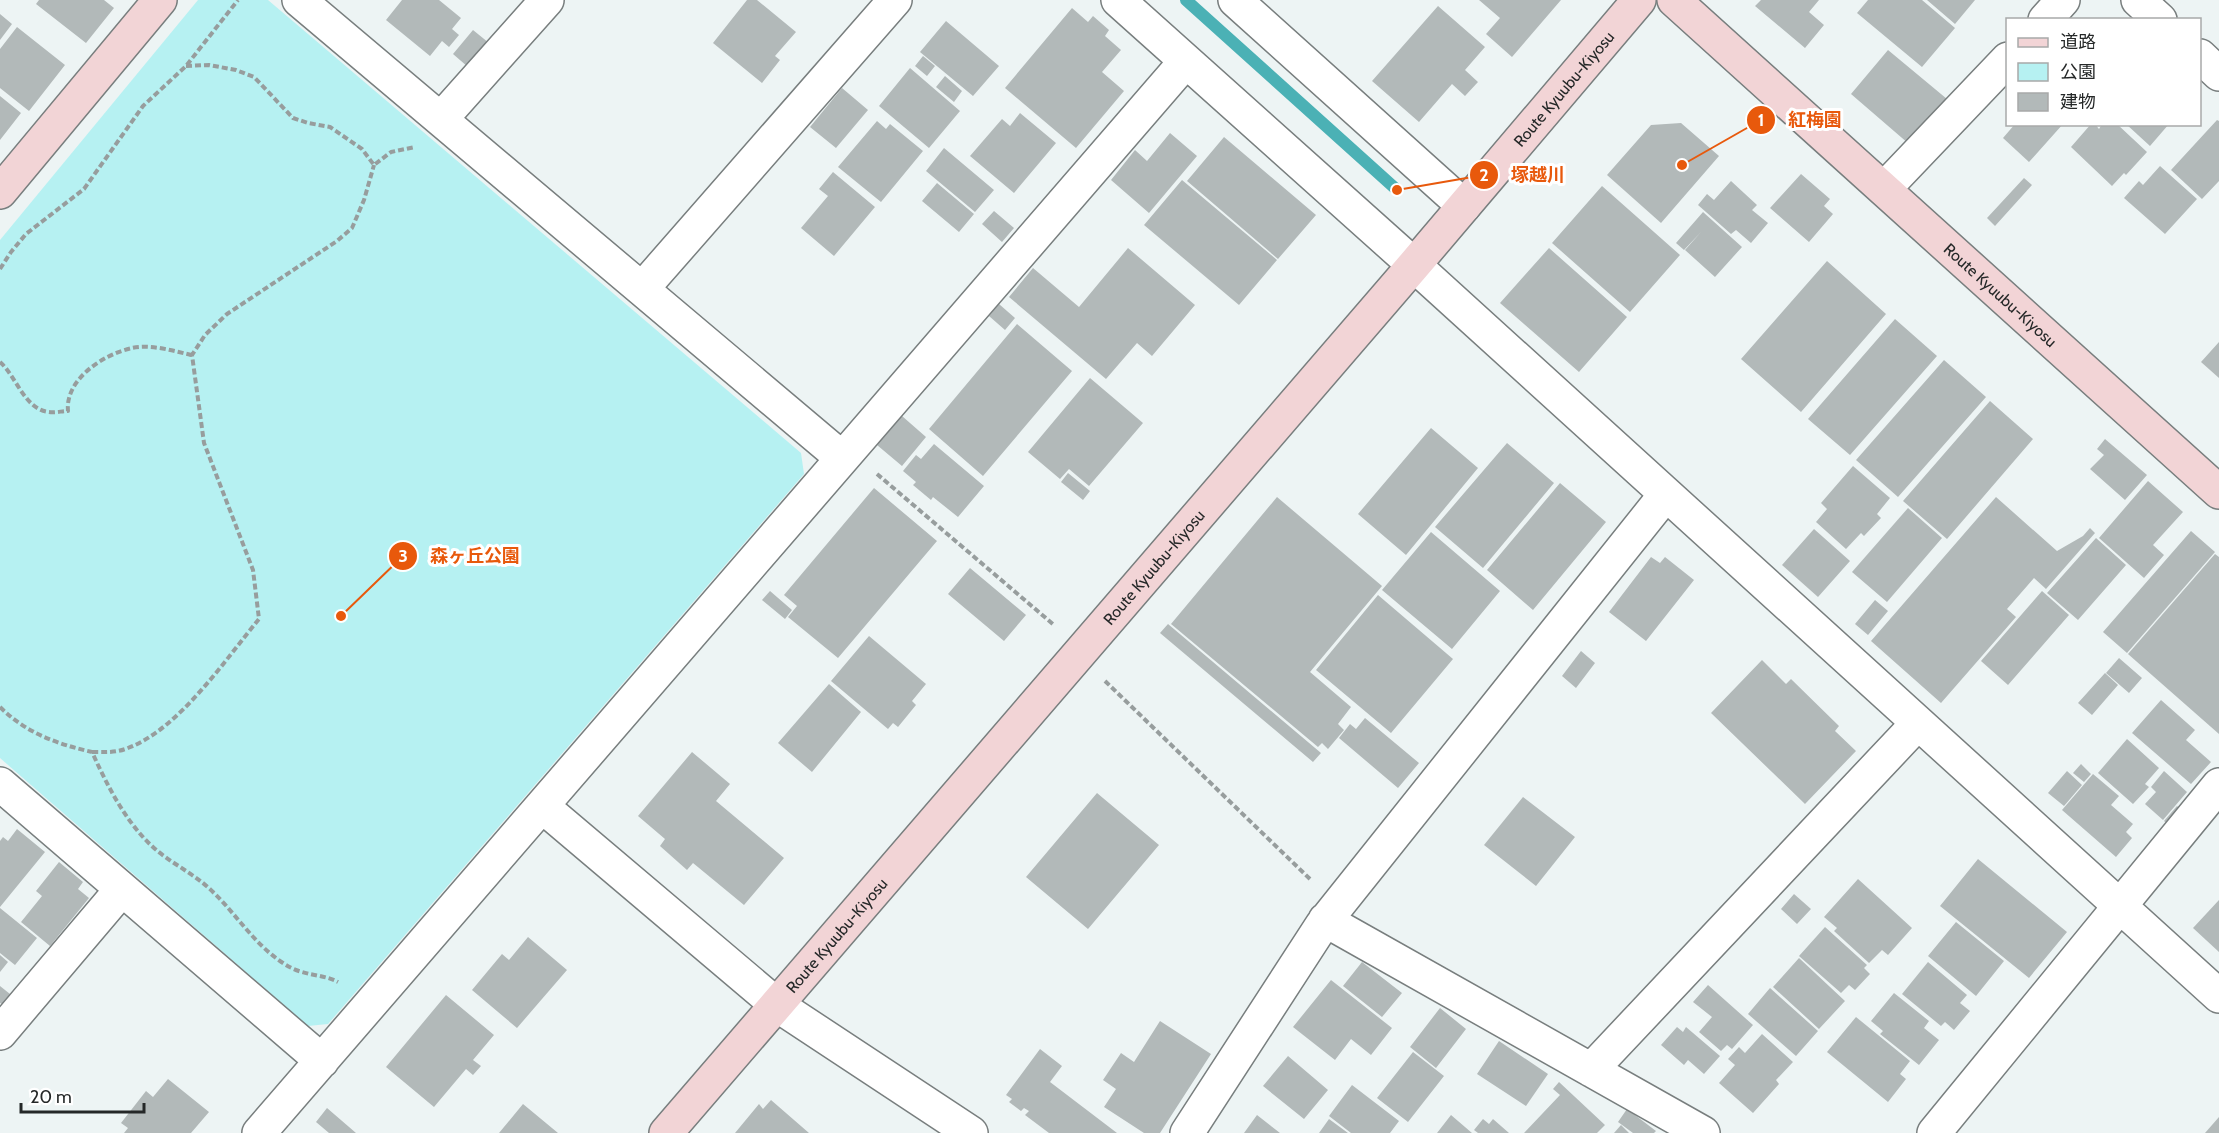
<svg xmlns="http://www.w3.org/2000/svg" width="2219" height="1133" font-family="Cabin,'Noto Sans JP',sans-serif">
<rect width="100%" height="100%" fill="#edf4f4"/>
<!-- green -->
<path fill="#b6f1f2" d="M198,0H268L801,453L804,474L328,1024L308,1026L0,758V240Z"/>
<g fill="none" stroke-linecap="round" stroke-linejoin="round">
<!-- stream -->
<path stroke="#4bb1b5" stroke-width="12" d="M1186,0L1397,190"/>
</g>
<!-- building -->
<path fill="#b2b9b9" d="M39,0H104L114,8L86,43L36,4Z
M402,0H439L461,18L452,29L459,35L449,47L442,41L430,56L386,20Z
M747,0H757L796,32L775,56L780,60L762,83L713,43Z
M1479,0H1561L1512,57L1486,34L1500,18Z
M1761,0H1819L1809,12L1824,25L1805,48L1755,6Z
M1868,0H1922L1955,28L1922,67L1857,13Z
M1927,0H1975L1955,24Z
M1438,6L1485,47L1465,70L1478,82L1465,96L1452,84L1419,122L1372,81Z
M1072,8L1088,22L1093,16L1109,30L1105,36L1121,50L1102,72L1124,91L1076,148L1005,88Z
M0,14L12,24L0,40Z
M946,21L999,66L973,96L920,52Z
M17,27L65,65L29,111L0,88V49Z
M473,30L489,43L468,67L453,54Z
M1888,50L1947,99L1909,144L1851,94Z
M923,56L935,66L927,76L915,66Z
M910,68L960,111L929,148L879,106Z
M945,76L962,91L954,102L936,87Z
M842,88L868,110L836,148L810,127Z
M0,96L21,113L0,140Z
M1020,113L1056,143L1014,193L970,156L1002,119L1010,126Z
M2217,120L2219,121V181L2202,199L2171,170Z
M877,121L886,129L890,124L923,151L881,202L838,167Z
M1681,123L1719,156L1661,223L1607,175L1651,125Z
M2015,124H2063L2029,162L2003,138Z
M2091,124H2095L2099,129L2102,124H2117L2147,152L2126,175L2124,173L2112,186L2071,147Z
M2126,124H2169L2150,146Z
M1170,133L1197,156L1149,213L1111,180L1135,150L1147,161Z
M1224,137L1316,215L1278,259L1187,181Z
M944,148L994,190L975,212L926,171Z
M2160,166L2197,199L2165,234L2124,198L2139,181L2143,185Z
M833,172L875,207L834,256L801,228L828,196L819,189Z
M1801,174L1830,199L1824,206L1833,214L1809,242L1770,208Z
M2024,178L2032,185L1995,226L1987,218Z
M1182,180L1277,260L1239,305L1144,225Z
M1731,181L1757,205L1752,210L1768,223L1751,243L1736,230L1731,234L1698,205L1707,194L1714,200Z
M937,183L974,214L959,232L922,201Z
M1602,186L1680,255L1630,312L1552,243Z
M994,211L1014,228L1002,242L982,224Z
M1703,212L1742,247L1715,277L1685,250L1701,232L1684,250L1676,243Z
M1128,248L1195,305L1152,356L1137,343L1106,379L1009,297L1033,268L1079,307Z
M1549,248L1627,317L1579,372L1500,303Z
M1827,261L1886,314L1801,412L1741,359Z
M999,304L1015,318L1005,330L989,316Z
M1895,319L1937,356L1850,455L1808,419Z
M1017,324L1072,371L983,476L929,429Z
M2219,342V378L2201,362Z
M1944,360L1986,397L1898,497L1856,460Z
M1090,378L1143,423L1089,486L1069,469L1060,479L1028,452Z
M1990,401L2033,439L1947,539L1903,501Z
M902,416L926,437L902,466L877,445Z
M1431,428L1478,468L1406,555L1358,514Z
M2105,439L2147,475L2125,500L2090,469L2104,455L2097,449Z
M1507,443L1554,483L1483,568L1435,527Z
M934,444L984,486L958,517L933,497L931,500L913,485L916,482L903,471L916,455L921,459Z
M1853,466L1890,498L1877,514L1881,518L1864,536L1861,533L1846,549L1816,522L1827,509L1821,503Z
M1068,473L1090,491L1083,500L1061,482Z
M2148,481L2183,512L2153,545L2164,555L2144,578L2099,538Z
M1560,483L1606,522L1533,610L1487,570Z
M874,488L937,541L838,658L788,617L797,606L784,595Z
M1277,497L1382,586L1310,672L1351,707L1338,724L1344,730L1328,749L1322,743L1318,747L1171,624Z
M1996,497L2057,551L2083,536L2090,528L2095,533L2046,589L2034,578L2007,609L2016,617L1941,703L1871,641Z
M1908,508L1942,538L1887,602L1852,572Z
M1814,529L1850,561L1818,597L1782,565Z
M2191,531L2215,552L2127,653L2103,632Z
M1431,532L1500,591L1452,649L1382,590Z
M2096,538L2126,565L2078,620L2047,593Z
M2215,554L2219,557V734L2128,654Z
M1651,557L1660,563L1665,557L1694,580L1646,641L1609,612Z
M970,568L1026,615L1004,641L948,594Z
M770,591L792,610L785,619L762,600Z
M2042,591L2069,615L2008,685L1981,661Z
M1378,595L1453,659L1391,733L1316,670Z
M1875,600L1888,611L1868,635L1855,624Z
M1168,624L1321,753L1313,762L1160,633Z
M869,636L926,684L912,701L916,705L898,727L893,723L888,729L831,681Z
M1581,651L1595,663L1576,688L1562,676Z
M2119,658L2142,678L2129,693L2106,673Z
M1762,660L1786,684L1791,679L1839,726L1835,731L1856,751L1805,804L1711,713Z
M2105,673L2118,685L2092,715L2078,703Z
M829,684L861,712L812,772L778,743Z
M2161,700L2195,730L2186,740L2211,762L2191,784L2132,733Z
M1365,718L1419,763L1398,788L1339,738L1350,724L1356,729Z
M2127,739L2159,768L2145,784L2149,787L2133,804L2098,773Z
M692,752L730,784L716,801L784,858L744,905L693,863L687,870L660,846L665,839L638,816Z
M2081,764L2091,774L2084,782L2073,773Z
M2067,771L2082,785L2064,806L2048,793Z
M2164,771L2187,792L2163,820L2145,804L2156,792L2151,787Z
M2093,774L2119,796L2111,805L2133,824L2126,832L2132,838L2116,857L2062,810Z
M1097,793L1159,845L1088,929L1026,877Z
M1523,797L1575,837L1536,886L1484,845Z
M2177,806L2186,814L2173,829L2164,821Z
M17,829L45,852L0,907V841L3,837L8,841Z
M1978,859L2067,932L2029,978L1940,906Z
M59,862L83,882L78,889L89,898L50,946L21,922L42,896L36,891Z
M1858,879L1912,928L1888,955L1882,950L1869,963L1834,931L1837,928L1824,917Z
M1794,894L1811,909L1797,924L1781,909Z
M2219,900V952L2193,928Z
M0,908L37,938L15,965L0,953Z
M1956,922L2004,961L1976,996L1928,956Z
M1825,927L1867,965L1864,968L1870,974L1855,990L1849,985L1841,993L1799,956Z
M528,937L567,970L517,1028L472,990L502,954L509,960Z
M0,955L8,962L0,972Z
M1799,958L1845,1001L1819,1029L1773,987Z
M1362,962L1402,993L1382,1017L1343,986Z
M1928,962L1967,995L1960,1003L1970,1011L1954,1030L1945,1022L1941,1026L1902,994Z
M1331,980L1392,1028L1371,1055L1351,1039L1335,1060L1293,1027Z
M1708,985L1753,1025L1732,1049L1727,1045L1721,1051L1699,1032L1712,1017L1693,1002Z
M0,986L10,994L2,1004L0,1003Z
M1770,988L1818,1031L1796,1056L1748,1014Z
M1894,993L1929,1021L1924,1028L1939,1040L1919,1065L1880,1034L1883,1031L1871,1021Z
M446,995L494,1035L473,1060L481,1066L473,1075L466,1069L434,1107L386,1067Z
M1440,1008L1466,1029L1436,1068L1410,1047Z
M1856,1017L1910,1061L1900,1074L1906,1079L1888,1102L1827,1052Z
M1160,1021L1211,1054L1160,1133H1144L1104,1107L1116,1089L1103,1080L1121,1053L1134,1062Z
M1677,1027L1683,1032L1686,1027L1720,1056L1704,1074L1688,1060L1684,1065L1661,1045Z
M1762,1034L1793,1062L1776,1080L1779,1084L1753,1113L1719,1083L1735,1065L1728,1059L1739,1047L1745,1053Z
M1499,1041L1548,1074L1526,1106L1477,1074Z
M1040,1049L1062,1066L1050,1082L1117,1133H1049L1025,1115L1029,1111L1024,1108L1021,1111L1009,1102L1012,1099L1006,1095Z
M1413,1052L1444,1076L1408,1122L1377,1098Z
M1288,1056L1328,1090L1304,1119L1263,1086Z
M168,1079L209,1112L191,1133H124L128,1128L121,1123L146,1091L153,1097Z
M1559,1082L1605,1125L1597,1133H1524L1560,1095L1553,1089Z
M1352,1085L1399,1121L1390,1133H1351L1329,1116Z
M771,1100L809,1133H735L759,1104L763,1109Z
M523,1104L558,1133H499Z
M327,1108L356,1133H329L316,1122Z
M1627,1109L1656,1131L1654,1133H1633L1618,1122Z
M1257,1115L1280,1133H1244Z
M1451,1115L1472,1133H1437Z
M2219,1117V1133H2205Z
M1329,1119L1348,1133H1319Z
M1483,1119L1489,1124L1493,1119L1509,1133H1478L1474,1130Z
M1621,1125L1629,1133H1614Z"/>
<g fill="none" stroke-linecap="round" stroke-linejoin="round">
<defs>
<path id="street" d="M299,0L842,458
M1118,0L1414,265L2219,996
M1235,0L1464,206
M2138,0L2160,20
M2045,20L2063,0
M2200,56L2219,74
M441,119L547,0
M1884,189L2008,59
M642,289L895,0
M0,784L322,1061
M542,806L777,1005L971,1133
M1325,920L1703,1133
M0,1033L122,889
M1591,1070L1918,723
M259,1133L1186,61
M1187,1133L1322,925L1666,494
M1934,1133L2219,785"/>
<g id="secondary">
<path id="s1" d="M1674,0L2219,492"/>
<path d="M0,192L160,0"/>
<path id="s2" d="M666,1133L1414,265L1639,0"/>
</g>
</defs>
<!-- street casing -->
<use href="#street" stroke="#787e7e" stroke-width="36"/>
<!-- secondary casing -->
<use href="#secondary" stroke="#787e7e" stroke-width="36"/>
<!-- path -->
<path stroke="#979d9d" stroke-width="4" stroke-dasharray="6 3" stroke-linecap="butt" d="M186,66L209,65L236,70L254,77L293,118L308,123L330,127L362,149L374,165L391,152L415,147
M0,269L11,252L26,234L84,189L143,106L186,66L238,0
M0,362C16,376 25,410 49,412C55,413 62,411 68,411C65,379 104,354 132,348C152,344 173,351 192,355
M877,474L1054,625
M1105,681L1311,880
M0,707C26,733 57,744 92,752C107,785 126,823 154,848C172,864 195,874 213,892C237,915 254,944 283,963C303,977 321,973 338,982
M92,752C105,752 116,753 128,748C179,729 225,660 259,619L253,570L204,443L192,355L205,335L227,314L337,241L352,228L364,200L374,165"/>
<!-- street -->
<use href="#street" stroke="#fff" stroke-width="33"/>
<!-- secondary -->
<use href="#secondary" stroke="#f2d4d6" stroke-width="33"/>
</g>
<g text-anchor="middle" stroke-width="6" stroke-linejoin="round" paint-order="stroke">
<!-- street labels -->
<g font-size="16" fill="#252828" stroke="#fff">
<text dy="6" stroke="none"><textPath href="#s2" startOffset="1377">Route Kyuubu-Kiyosu</textPath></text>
<text dy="6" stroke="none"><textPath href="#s1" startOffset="440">Route Kyuubu-Kiyosu</textPath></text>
<text dy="6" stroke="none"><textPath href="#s2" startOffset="747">Route Kyuubu-Kiyosu</textPath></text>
<text dy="6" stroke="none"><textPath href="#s2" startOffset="261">Route Kyuubu-Kiyosu</textPath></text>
</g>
</g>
<!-- callouts -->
<path fill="none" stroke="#e8590c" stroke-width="2" d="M1682 165L1761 120M1397 190L1484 175M341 616L403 556"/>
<g fill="#e8590c" stroke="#fff" stroke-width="2">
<circle cx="1682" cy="165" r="6"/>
<circle cx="1397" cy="190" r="6"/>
<circle cx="341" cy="616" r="6"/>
<circle cx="1761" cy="120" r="15"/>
<circle cx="1484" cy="175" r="15"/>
<circle cx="403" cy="556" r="15"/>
</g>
<g font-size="18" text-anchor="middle" font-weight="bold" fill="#fff">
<text x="1761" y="126">1</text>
<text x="1484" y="181">2</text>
<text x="403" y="562">3</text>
</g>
<g font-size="18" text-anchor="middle" font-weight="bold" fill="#e8590c" stroke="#fff" stroke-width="6" stroke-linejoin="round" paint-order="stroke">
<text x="1815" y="126">紅梅園</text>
<text x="1538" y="181">塚越川</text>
<text x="475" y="562">森ヶ丘公園</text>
</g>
<!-- legend -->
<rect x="2006" y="18" width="195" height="108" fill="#ffffff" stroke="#a8a9a9" stroke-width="1.5"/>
<rect x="2018" y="38" width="30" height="9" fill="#f2d4d6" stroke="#a8a9a9" stroke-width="1.5"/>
<text x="2060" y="48" font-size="18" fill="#252828">道路</text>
<rect x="2018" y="63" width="30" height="18" fill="#b6f1f2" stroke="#a8a9a9" stroke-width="1.5"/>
<text x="2060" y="78" font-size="18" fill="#252828">公園</text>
<rect x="2018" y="93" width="30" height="18" fill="#b2b9b9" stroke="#a8a9a9" stroke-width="1.5"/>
<text x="2060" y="108" font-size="18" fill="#252828">建物</text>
<!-- scale -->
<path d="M21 1103v9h123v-9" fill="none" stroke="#252828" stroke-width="3"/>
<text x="30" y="1103" font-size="18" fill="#252828" stroke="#ffffff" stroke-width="4.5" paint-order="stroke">20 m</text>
</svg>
